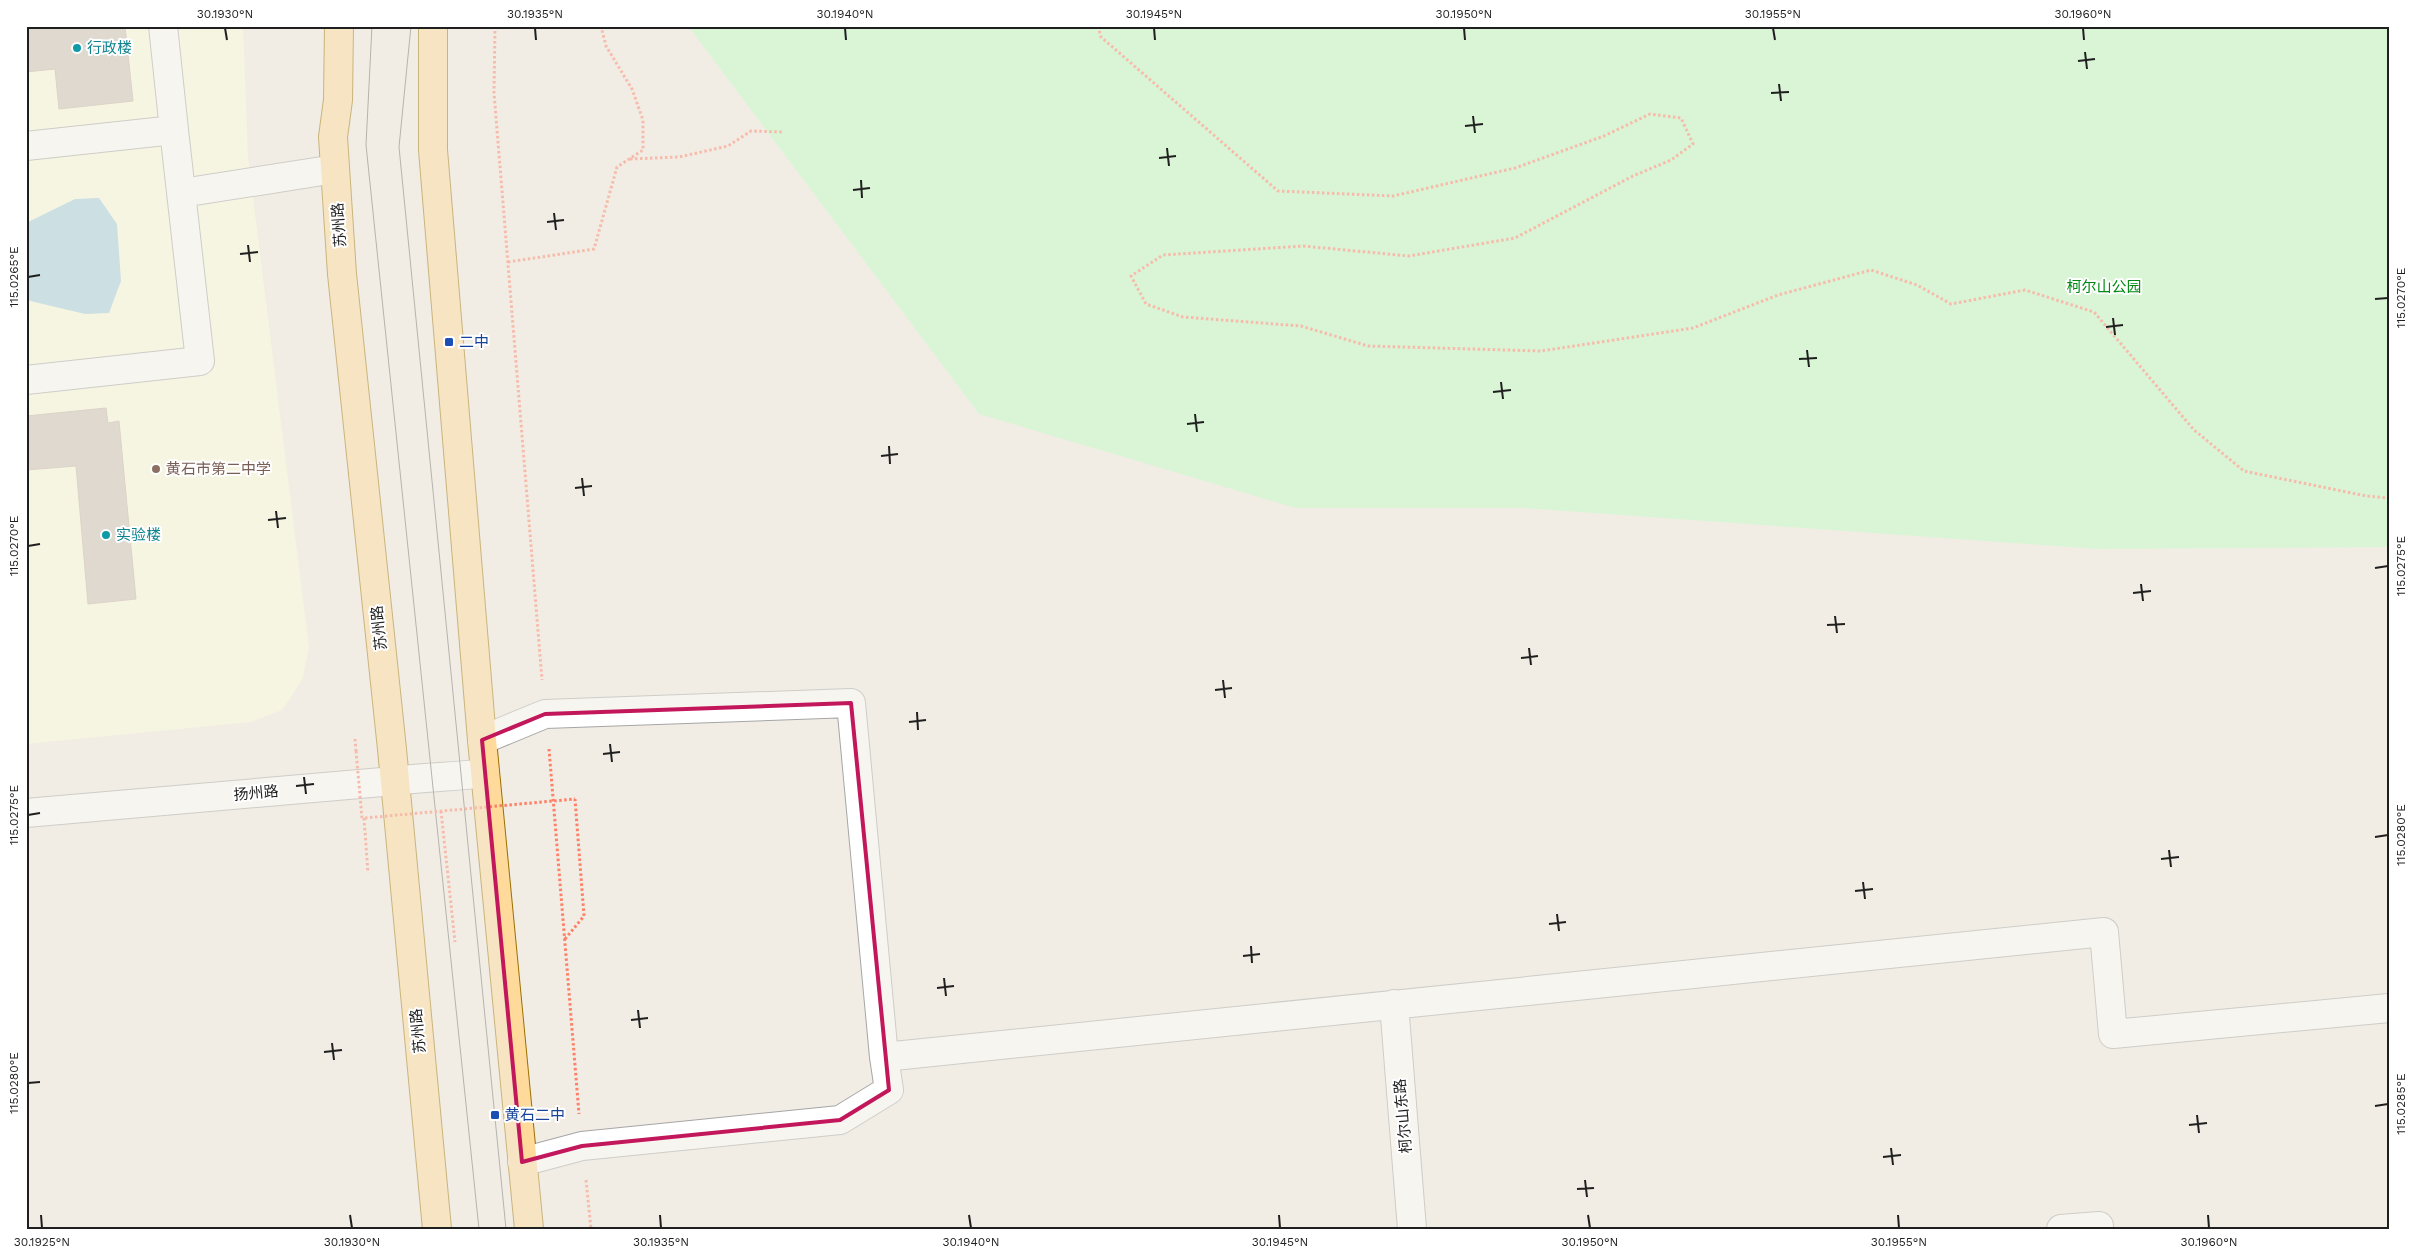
<svg xmlns="http://www.w3.org/2000/svg" width="2415" height="1255" font-family="'Work Sans','Noto Sans SC',sans-serif">
<rect width="100%" height="100%" fill="#f1ede4"/>
<!-- education -->
<path fill="#fdffdf" d="M26,26H243L248,158L309,648L302,680L282,710L251,722L26,744Z"/>
<!-- park -->
<path fill="#bdfec6" d="M688,26H2389V547L2098,549L1523,508H1296L979,414Z"/>
<!-- water -->
<path fill="#a0cfe2" d="M99,198L117,224L121,281L109,313L85,314L26,300V223L75,199Z"/>
<!-- building -->
<path fill="#c9c0b7" stroke="#c4b4a5" d="M26,26H125L133,101L59,109L55,69L26,72Z
M106,408L108,423L119,421L136,599L88,604L76,466L26,470V416Z"/>
<g fill="none" stroke-linecap="round" stroke-linejoin="round">
<defs>
<path id="minor" d="M163,26L174,130
M26,146L174,130L200,361L26,380
M182,193L335,169
M482,740L545,714L851,703L884,1057
M26,813L394,781C425,777 455,777 485,773
M1394,1004L1412,1229
M522,1162L582,1146L840,1120L889,1090L884,1057L2104,932L2113,1034L2389,1008
M2061,1229L2099,1226"/>
<path id="major" d="M339,26L338,100L333,137L342,274L392,749L437,1229
M433,26V150L482,740L529,1229"/>
</defs>
<!-- minor casing -->
<use href="#minor" stroke="#a6a6a6" stroke-width="30"/>
<!-- major casing -->
<use href="#major" stroke="#9a7000" stroke-width="30"/>
<!-- path -->
<path stroke="#ff7f67" stroke-width="3" stroke-dasharray="2.5 2.5" stroke-linecap="butt" d="M495,26L494,93L542,680
M1098,26L1101,37L1278,191L1393,196L1515,168L1604,136L1650,114L1681,118L1693,144L1671,160L1633,176L1515,238L1409,256L1303,246L1163,255L1131,276L1146,304L1183,317L1301,326L1368,346L1541,351L1693,328L1778,295L1871,270L1917,285L1951,304L2025,290L2094,312L2194,430L2244,471L2366,496L2389,498
M630,159L679,157L728,146L751,131L784,132
M508,262L594,249L617,167L643,150V120L632,89L606,46L601,26
M355,739L356,751
M549,749L579,1114
M441,811L455,942
M364,818L368,873
M565,939L584,916L575,799
M586,1180L591,1229"/>
<!-- minor -->
<use href="#minor" stroke="#fff" stroke-width="28"/>
<!-- major -->
<use href="#major" stroke="#ffda9b" stroke-width="28"/>
<!-- tram -->
<path stroke="#6d6d6d" stroke-width="1" d="M372,26L366,145L479,1229
M411,26L399,147L506,1229"/>
<!-- path-bridge -->
<path stroke="#ff7f67" stroke-width="3" stroke-dasharray="2.5 2.5" stroke-linecap="butt" d="M356,751L362,818
M365,818L575,799"/>
</g>
<!-- marked area -->
<path d="M0 0H2415V1255H0ZM851,703L889,1090L840,1120L582,1146L522,1162L482,740L545,714Z" fill="#f1ede4" fill-opacity=".55" fill-rule="evenodd"/>
<path fill="none" stroke="#c2185b" stroke-width="4" stroke-linejoin="round" d="M851,703L889,1090L840,1120L582,1146L522,1162L482,740L545,714Z"/>
<!-- ticks -->
<path fill="none" stroke="#1f1f1f" stroke-width="2" d="M225,28L227,40M535,28L536,40M845,28L846,40M1154,28L1155,40M1464,28L1465,40M1773,28L1775,40M2083,28L2084,40M2085,52L2087,69M2078,61L2095,59M1779,84L1781,101M1771,93L1789,92M1473,116L1475,133M1465,126L1483,124M1167,148L1169,166M1159,158L1176,156M861,180L862,198M853,190L870,188M554,213L556,230M547,222L564,220M248,245L250,262M240,254L258,252M28,277L40,275M2375,299L2388,298M2113,318L2115,335M2106,327L2123,325M1807,350L1809,367M1799,359L1817,358M1501,382L1503,399M1493,392L1511,390M1195,414L1197,432M1187,424L1204,422M889,446L890,464M881,456L898,454M582,478L584,496M575,488L592,486M276,511L278,528M268,520L286,518M28,546L40,544M2375,568L2388,566M2141,584L2143,601M2133,593L2151,591M1835,616L1837,633M1827,625L1845,624M1529,648L1531,665M1521,658L1538,656M1223,680L1225,698M1215,690L1232,688M917,712L918,730M909,722L926,720M610,744L612,762M603,754L620,752M304,777L306,794M296,786L314,784M28,815L40,813M2375,837L2388,835M2169,850L2171,867M2161,859L2179,857M1863,882L1865,899M1855,891L1873,889M1557,914L1559,931M1549,924L1566,922M1251,946L1252,963M1243,956L1260,954M944,978L946,996M937,988L954,986M638,1010L640,1028M631,1020L648,1018M332,1043L334,1060M324,1052L342,1050M28,1083L40,1082M2375,1106L2388,1104M2197,1115L2199,1133M2189,1125L2207,1123M1891,1148L1893,1165M1883,1157L1901,1155M1585,1180L1587,1197M1577,1189L1594,1188M41,1215L42,1228M350,1215L352,1228M660,1215L661,1228M969,1215L971,1228M1279,1215L1280,1228M1588,1215L1590,1228M1898,1215L1899,1228M2208,1215L2209,1228"/>
<!-- markers -->
<g fill="#0f9aa8" stroke="#fff" stroke-width="2">
<circle cx="77" cy="48" r="5"/>
<circle cx="106" cy="535" r="5"/>
</g>
<g fill="#1a4fb4" stroke="#fff" stroke-width="2">
<rect x="444" y="337" width="10" height="10" rx="2.5"/>
<rect x="490" y="1110" width="10" height="10" rx="2.5"/>
</g>
<circle fill="#8d6e63" stroke="#fff" stroke-width="2" cx="156" cy="469" r="5"/>
<g text-anchor="middle" stroke-width="4" stroke-linejoin="round" paint-order="stroke">
<!-- culture labels -->
<g font-size="15" fill="#0d838f" stroke="#fff" text-anchor="start">
<text x="87" y="53">行政楼</text>
<text x="116" y="540">实验楼</text>
</g>
<!-- street labels -->
<g font-size="15" fill="#1f1f1f" stroke="#fff">
<text transform="translate(339 225) rotate(-94)" y="5">苏州路</text>
<text transform="translate(379 628) rotate(-96)" y="5">苏州路</text>
<text transform="translate(256 793) rotate(-5)" y="5">扬州路</text>
<text transform="translate(418 1031) rotate(-95)" y="5">苏州路</text>
<text transform="translate(1403 1116) rotate(-95)" y="5">柯尔山东路</text>
</g>
<!-- park labels -->
<g font-size="15" fill="#018914" stroke="#fff">
<text x="2104" y="292">柯尔山公园</text>
</g>
<!-- transit labels -->
<g font-size="15" fill="#164399" stroke="#fff" text-anchor="start">
<text x="459" y="347">二中</text>
<text x="505" y="1120">黄石二中</text>
</g>
<!-- education labels -->
<g font-size="15" fill="#785e54" stroke="#fff" text-anchor="start">
<text x="166" y="474">黄石市第二中学</text>
</g>
</g>
<!-- border -->
<rect width="2415" height="1255" fill="none" stroke="#ffffff" stroke-width="55"/>
<rect x="28" y="28" width="2360" height="1200" fill="none" stroke="#1f1f1f" stroke-width="2"/>
<g font-size="12" text-anchor="middle" fill="#1f1f1f">
<text x="225" y="18">30.1930°N</text>
<text x="535" y="18">30.1935°N</text>
<text x="845" y="18">30.1940°N</text>
<text x="1154" y="18">30.1945°N</text>
<text x="1464" y="18">30.1950°N</text>
<text x="1773" y="18">30.1955°N</text>
<text x="2083" y="18">30.1960°N</text>
<text transform="translate(14 277) rotate(-90)" y="4">115.0265°E</text>
<text transform="translate(2401 298) rotate(-90)" y="4">115.0270°E</text>
<text transform="translate(14 546) rotate(-90)" y="4">115.0270°E</text>
<text transform="translate(2401 566) rotate(-90)" y="4">115.0275°E</text>
<text transform="translate(14 815) rotate(-90)" y="4">115.0275°E</text>
<text transform="translate(2401 835) rotate(-90)" y="4">115.0280°E</text>
<text transform="translate(14 1083) rotate(-90)" y="4">115.0280°E</text>
<text transform="translate(2401 1104) rotate(-90)" y="4">115.0285°E</text>
<text x="42" y="1246">30.1925°N</text>
<text x="352" y="1246">30.1930°N</text>
<text x="661" y="1246">30.1935°N</text>
<text x="971" y="1246">30.1940°N</text>
<text x="1280" y="1246">30.1945°N</text>
<text x="1590" y="1246">30.1950°N</text>
<text x="1899" y="1246">30.1955°N</text>
<text x="2209" y="1246">30.1960°N</text>
</g>
</svg>
